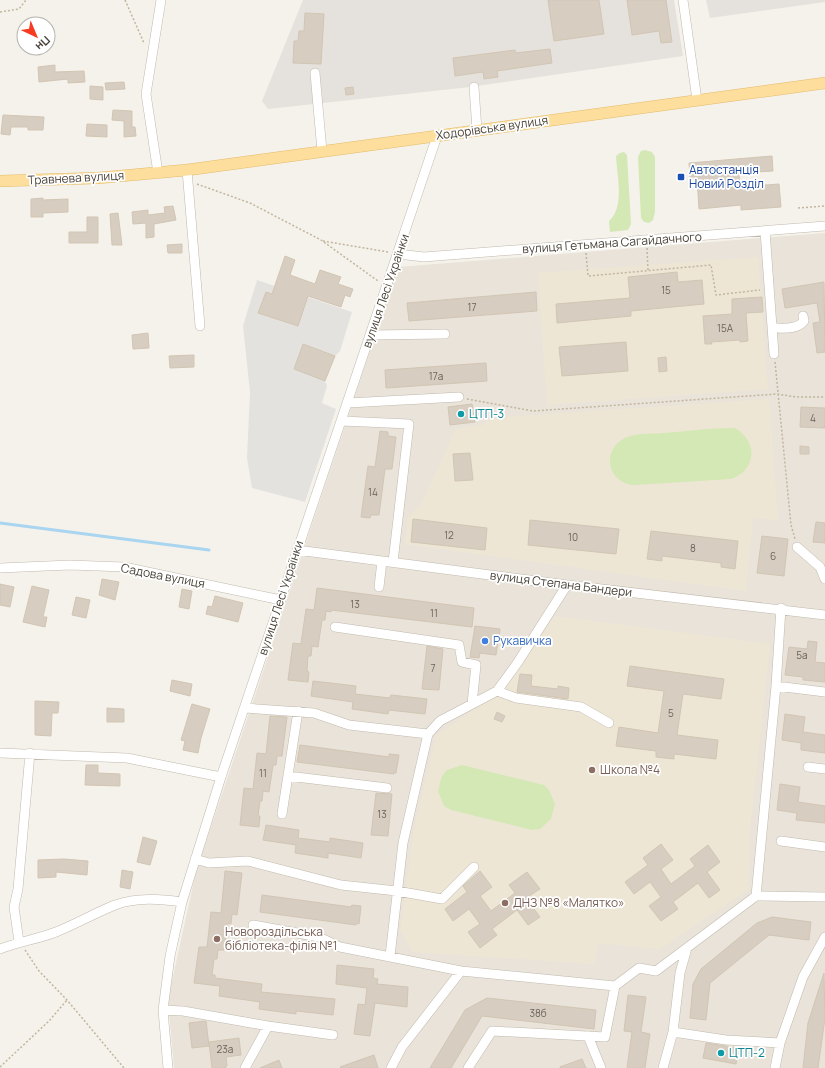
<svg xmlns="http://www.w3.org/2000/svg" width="825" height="1068" font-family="Manrope,sans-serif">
<rect width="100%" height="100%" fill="#f5f2eb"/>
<!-- residential -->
<path fill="#e9e3d9" d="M825,233V1068H174L168,999L196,872L398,267Z"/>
<!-- industrial -->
<path fill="#e5e1dc" d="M303,0H674L683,56L470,87L268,109L262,101Z
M706,0H825V2L710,18Z"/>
<!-- education -->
<path fill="#eee6d5" d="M758,257L768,389L547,405L538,273Z
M769,399L778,520L753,518L746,591L405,544L408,517L422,503L456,429L483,425L488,418Z
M555,616L770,644L751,821L748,890L660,949L598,943L594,964L413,952L400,930L414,830L436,736L505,689Z"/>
<!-- green -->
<path fill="#d3e8b5" d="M645,150L652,152L655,157V212L653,220L649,223L644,222L641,218L638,157L641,151Z
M624,152L627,155L631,224L628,230L610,232L609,221C625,207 617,176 616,156L620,153Z
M735,428C758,441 757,470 731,479L635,485C604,483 601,445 630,436C640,433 653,434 664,433C687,431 711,428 735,428Z
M462,765L544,785L549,790L555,804L551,819L540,829L532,830L451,810L444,806L438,791L442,776L447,770Z"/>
<!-- parking -->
<path fill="#e4e2df" d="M257,280L352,312L340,351L335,356L325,381L327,386L322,403L336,409L305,502L252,488L247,458L250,392L243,326Z"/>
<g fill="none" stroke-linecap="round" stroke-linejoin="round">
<!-- stream -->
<path stroke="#a9d5f0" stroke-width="3" d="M0,523L209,550"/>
</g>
<!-- building -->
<path fill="#d7cdc0" stroke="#d2c5b3" d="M548,0H599L604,34L554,41Z
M627,0H666L672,42L661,43L659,31L632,35Z
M305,13L324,14L321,64L293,63L294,41H298L299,31H304Z
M550,49L552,63L497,71L498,77L484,79L483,72L455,76L453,58L515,50L516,53Z
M55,65V72L84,71L85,82L68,83V79L39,82L38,67Z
M124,82L125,89L106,90L105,83Z
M90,86L103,87V100L90,99Z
M353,87L354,94L346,95L345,88Z
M113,110L132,111V127H135L136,136L124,137V121L112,120Z
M3,115L44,117L43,130H28V127H11L10,135L1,134Z
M87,124L107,125V137L86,136Z
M772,156L773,171L739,173L740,187L779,184L781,207L741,210V205L699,209L697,177H690L689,163Z
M43,198V200L68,199V212L43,213V217H31V199Z
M173,206L176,220L154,224V237L146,238V223L133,224L132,212L148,210V215L165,213L164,207Z
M118,213L122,245H112L110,214Z
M87,217H98V243H69V232H87Z
M182,244V253H168L167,245Z
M285,256L295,260L290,275L315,284L320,270L341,277L338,284L353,289L350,297L345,295L341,307L308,296L298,326L258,313L266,292L272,294Z
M677,272L678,282L702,280L704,304L631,311V316L557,323L556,304L630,298L628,277Z
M824,282L825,352L817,353L813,323L820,322L817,303L785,308L782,289Z
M536,292L537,311L409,321L407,303Z
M762,297L763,312L746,313L748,341L740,342V340L711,342L712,344H705L703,316L732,314V299Z
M148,333L149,348L133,349L132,335Z
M626,342L628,371L562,376L559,347Z
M303,344L335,356L325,381L294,369Z
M194,355V367L170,368L169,356Z
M666,357L667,371L659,372L658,358Z
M486,363L487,381L386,388L385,370Z
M472,404L475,422L450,425L448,407Z
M801,407L825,408V428L800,427Z
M380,431L388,432V436L396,437L392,469H385L379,515H371L370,518L361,517L368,466L375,467Z
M800,446L809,447V454H800Z
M470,453L473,480L455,481L453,454Z
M413,519L487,528L485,550L411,542Z
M530,520L619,529L616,554L528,545Z
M816,522L825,523V543L813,542Z
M651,531L738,541L735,569L721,567V563L662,556V561L647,559Z
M762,536L788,539L784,576L757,573Z
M102,579L119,582L115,600L99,595Z
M0,584L14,587L10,607L0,605Z
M32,586L49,590L43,617H47L45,627L23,622Z
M317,588L474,608L472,627L331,610V612L326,611L325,620H322L318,647L312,646L311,656H308L307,671L309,672L308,682L288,680L293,643L301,644L306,609L314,610Z
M182,589L192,591L189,609L179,607Z
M215,596L243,603L238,622L206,614L208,606L212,607Z
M76,597L90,600L86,618L72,615Z
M475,626L500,629L496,655L480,653L479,658L470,657Z
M808,641L817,642L815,662L825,663V682L803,680V677L785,675L789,647L807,649Z
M427,646L443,649L439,690L422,689Z
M630,666L724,679L721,699L683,694L677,735L718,740L716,759L674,754V759L656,757V751L616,746L619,727L658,733L664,691L627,686Z
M520,674L532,675L531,686L558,689V686L569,688L568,699L517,692Z
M172,680L192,684L190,696L170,691Z
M313,681L356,686L355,694L390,698L391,695L427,699L425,714L389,710L388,714L352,709L353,702L311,696Z
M35,701L59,702L58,713H52L51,736L35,735Z
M192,704L210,709L201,738L198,753L183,750L185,741L181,740Z
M107,708L124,709V722H107Z
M497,712L505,716L502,722L494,719Z
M785,714L805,717L803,732L825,735V753L801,750V743L782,740Z
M270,716L287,717L282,756H277L276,765H273L269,792L263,791L262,801H260L258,816H260L259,827L240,825L244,788L253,789L257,753L266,754Z
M300,745L389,757V754L399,755L396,773H394V774L297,762Z
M86,765H98V773L120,774V786L85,785Z
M780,784L800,787L798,802L825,806V823L796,820L797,813L777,810Z
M376,793L392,794L388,836L371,835Z
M266,825L299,830L298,838L330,842V838L363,843L361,858L328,853V858L295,853L296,845L263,840Z
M143,837L157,841L150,865L137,862Z
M661,844L673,860L661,869L671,884L695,866L690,859L708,845L720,862L707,872L720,890L709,898L698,883L673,902L678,909L661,921L649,906L661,897L650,882L634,894L625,882L648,865L643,858Z
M64,859L88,861L87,875L56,872V877L38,878V860Z
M122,870L133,872L130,889L120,887Z
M225,871L242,873L237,915L232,914L231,924L228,923L224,950H218L217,959H214L212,975H215V978L262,984L261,992L335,999L333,1015L296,1011V1014L259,1009L260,1002L219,996L220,986L194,983L199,947H207L211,912L221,913Z
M480,871L492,887L480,896L491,911L515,893L509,885L527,872L540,889L526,898L540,917L528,925L517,910L492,929L497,935L480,948L468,932L480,924L469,909L453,921L445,909L467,892L463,886Z
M262,895L351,907L352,905L361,906L359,924L357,923L356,925L260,912Z
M772,917L811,922L809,940L769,935L710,983L706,1020L690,1018L693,984L701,969L757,923Z
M337,965L374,969L373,978L378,979L377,984L408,987L407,1007L375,1003L370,1036L354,1034L358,1004L365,1005L367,988L336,984Z
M824,973L825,1018L818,1068H803L808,1023Z
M628,995L646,997L641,1032L650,1034L645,1068H627L632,1032L624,1031Z
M487,998L596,1010L594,1029L482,1016L451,1068H430L465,1010Z
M206,1021L209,1046L192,1048L189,1023Z
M239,1038L241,1055L226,1057L227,1066H225L226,1068H212L209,1042Z
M706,1043L738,1048L736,1064L703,1058Z
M374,1055L378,1068H341L340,1067Z
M582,1059L586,1068H560V1067Z
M279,1060L282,1068H260Z"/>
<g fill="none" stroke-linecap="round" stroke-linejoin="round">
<defs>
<path id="minor" d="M683,0L697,100
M315,73L322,151
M474,87L477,130
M187,170L200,326
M158,173L146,94L161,0
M765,231L774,354
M398,254L424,257L825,226
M772,328C783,328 797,330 804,321L803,316
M371,335L445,334
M348,403L459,397
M342,421L409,424L393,562
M797,547L820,567L825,579
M297,550L567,585L825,615
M0,568L70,565L124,567L281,600
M379,587L382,561
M335,627L459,645L462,662L476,665L472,704
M776,686L825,692
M497,691L516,698L581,707L609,723
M245,708L314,713L349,725L428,734
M0,753L127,758L221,777
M808,767L825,769
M288,776L387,788
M282,814L298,711
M781,841L825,847
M195,859L209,863L248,861L341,885L397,891L442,899L474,867
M756,896L776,686L781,608
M253,925L319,937L340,947L461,971L615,986
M19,942L14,907L18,889L30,753
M0,949C18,942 38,939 56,932C76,924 95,913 115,905C137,897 160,899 182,902
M390,956L403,843L428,734L440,721L497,691L518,662L567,585
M163,1010L183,1011L268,1026L333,1035
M673,1032L680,973L687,948
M588,1036L601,1068
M168,1068L163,1010L170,956L182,902L221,777L437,136
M245,1068L268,1026
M391,1068L402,1047L461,971
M468,1068L492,1031L605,1037L615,986L639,968L656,971L756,896L825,897
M663,1068L673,1032L726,1040L780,1043
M775,1068L780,1043L803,977L825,937"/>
<path id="major" d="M0,181L98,178L187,170L825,83"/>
</defs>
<!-- minor casing -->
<use href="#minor" stroke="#c1b9ad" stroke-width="10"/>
<!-- major casing -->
<use href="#major" stroke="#e3bb6b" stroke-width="12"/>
<!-- path -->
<path stroke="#c2b59f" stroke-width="1.5" stroke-dasharray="2 2" stroke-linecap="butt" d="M125,0L144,43
M0,12L19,9L26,0
M197,184L250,203L321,240L378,281
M798,208L825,206
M323,241L388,252
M647,248L648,270
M586,253L588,276L711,265L716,295L760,290
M775,362L791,525L795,539
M467,399L533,411L777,394L796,397H825
M25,950L39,971L67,1000L124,1068
M0,1067L49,1021L67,1000"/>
<!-- minor -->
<use href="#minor" stroke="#fff" stroke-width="9"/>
<!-- major -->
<use href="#major" stroke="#fdde9c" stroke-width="11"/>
</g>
<!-- markers -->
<rect fill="#1a4fb4" stroke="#fff" stroke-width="1.5" x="677" y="173" width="8" height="8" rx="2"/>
<g fill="#0f9aa8" stroke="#fff" stroke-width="1.5">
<circle cx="461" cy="414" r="4"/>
<circle cx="721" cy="1053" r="4"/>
</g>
<circle fill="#3f7fe0" stroke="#fff" stroke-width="1.5" cx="485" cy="641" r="4"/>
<g fill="#8d6e63" stroke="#fff" stroke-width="1.5">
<circle cx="592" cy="770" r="4"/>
<circle cx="505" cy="903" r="4"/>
<circle cx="217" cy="939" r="4"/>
</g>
<g text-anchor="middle" stroke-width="3.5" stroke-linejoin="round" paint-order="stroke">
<!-- number labels -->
<g font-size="10" fill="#6c655a">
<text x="666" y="294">15</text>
<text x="472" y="311">17</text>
<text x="725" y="332">15А</text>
<text x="436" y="380">17а</text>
<text x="813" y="422">4</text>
<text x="373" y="496">14</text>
<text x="449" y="539">12</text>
<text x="573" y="541">10</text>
<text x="693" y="552">8</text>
<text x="773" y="560">6</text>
<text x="355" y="608">13</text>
<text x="434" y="617">11</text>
<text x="802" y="659">5а</text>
<text x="433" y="672">7</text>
<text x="671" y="717">5</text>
<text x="263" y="777">11</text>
<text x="382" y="818">13</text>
<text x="538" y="1017">38б</text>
<text x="225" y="1053">23а</text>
</g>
<!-- street labels -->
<g font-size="12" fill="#494238" stroke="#fff">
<text transform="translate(492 128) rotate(-8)" y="4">Ходорівська вулиця</text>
<text transform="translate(76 178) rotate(-3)" y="4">Травнева вулиця</text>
<text transform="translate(612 243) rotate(-4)" y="4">вулиця Гетьмана Сагайдачного</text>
<text transform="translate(386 291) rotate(-71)" y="4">вулиця Лесі Українки</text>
<text transform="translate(163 576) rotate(11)" y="4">Садова вулиця</text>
<text transform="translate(561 584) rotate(7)" y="4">вулиця Степана Бандери</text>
<text transform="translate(281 598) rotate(-72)" y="4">вулиця Лесі Українки</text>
</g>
<!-- transit labels -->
<g font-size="12" fill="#164399" stroke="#fff" text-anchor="start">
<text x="689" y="174">Автостанція<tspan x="689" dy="14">Новий Розділ</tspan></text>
</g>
<!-- culture labels -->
<g font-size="12" fill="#0d838f" stroke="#fff" text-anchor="start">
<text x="469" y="418">ЦТП-3</text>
<text x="729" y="1057">ЦТП-2</text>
</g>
<!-- shop labels -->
<g font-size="12" fill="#366cbe" stroke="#fff" text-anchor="start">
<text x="493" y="645">Рукавичка</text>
</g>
<!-- education labels -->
<g font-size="12" fill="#785e54" stroke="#fff" text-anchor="start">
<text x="600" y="774">Школа №4</text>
<text x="513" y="907">ДНЗ №8 «Малятко»</text>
<text x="225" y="936">Новороздільська<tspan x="225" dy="14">бібліотека-філія №1</tspan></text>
</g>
</g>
<!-- north arrow -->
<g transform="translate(36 36) rotate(136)"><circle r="19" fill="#ffffff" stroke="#b6b3af"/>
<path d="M0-3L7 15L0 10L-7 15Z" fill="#f73a20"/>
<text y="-6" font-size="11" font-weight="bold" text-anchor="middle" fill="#494238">Пн</text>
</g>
</svg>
